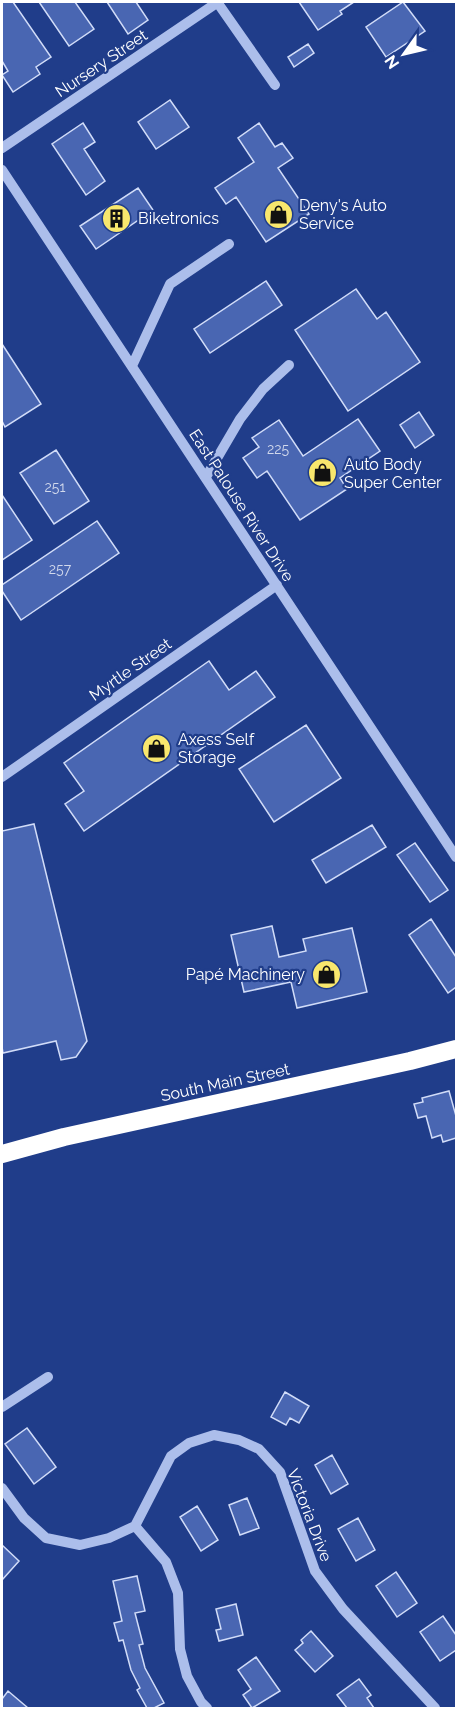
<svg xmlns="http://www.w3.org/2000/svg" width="458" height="1710" font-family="Raleway,sans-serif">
<rect width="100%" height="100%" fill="#203d8a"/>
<!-- building -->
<path fill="#4966b2" stroke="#d1dcf8" stroke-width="1.5" d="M2,2H13L51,57L36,67L40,74L13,92L2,75L8,71L2,61Z
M39,2H75L94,29L69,46Z
M107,2H136L148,20L128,34Z
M299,2H354L340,11L342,14L318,30Z
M403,2L425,31L386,57L366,27Z
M308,44L314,53L294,67L288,57Z
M170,100L189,127L156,149L138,122Z
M83,123L95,142L84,149L105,181L86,195L52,144Z
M259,123L275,147L282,143L293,158L278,168L309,214L266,242L236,197L226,204L215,188L254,162L238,138Z
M138,188L153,210L96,249L80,226Z
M266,281L282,305L210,353L194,329Z
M356,289L377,319L386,312L420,362L348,411L295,330Z
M2,344L41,404L5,427L2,421Z
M419,412L434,435L415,448L400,425Z
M358,419L380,451L340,478L347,489L300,520L267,471L257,478L243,458L259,447L252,438L279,420L303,456Z
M56,450L89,501L54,524L20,473Z
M2,495L32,540L2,560Z
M97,521L119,553L21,620L2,591V585Z
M209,661L229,690L256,671L275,697L84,831L65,804L84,791L64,763Z
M306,725L341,778L274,822L239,769Z
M34,824L87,1041L76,1057L61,1060L56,1041L3,1053L2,1047V831Z
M372,825L386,847L326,883L312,860Z
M415,843L448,890L430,902L397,855Z
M431,919L456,957V987L448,993L409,935Z
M272,926L279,957L306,951L303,939L352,928L367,992L297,1008L291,982L244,992L231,935Z
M449,1091L456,1116V1138L443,1142L441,1135L432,1138L426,1116L418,1118L414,1104L423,1102L422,1098Z
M285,1392L309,1406L299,1423L290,1418L286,1425L271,1417Z
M27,1428L56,1467L34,1484L5,1444Z
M332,1455L348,1484L331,1494L315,1465Z
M247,1498L259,1528L240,1535L229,1505Z
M197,1506L218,1540L201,1551L180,1517Z
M358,1518L375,1550L356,1561L338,1529Z
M2,1545L19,1561L2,1580Z
M396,1572L417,1603L397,1617L376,1586Z
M137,1576L145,1611L135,1613L143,1644L139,1645L145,1668L164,1703L154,1708H147L137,1690L140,1688L131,1670L123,1640L119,1641L114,1623L122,1621L113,1581Z
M236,1604L243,1635L219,1641L216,1630L221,1629L216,1609Z
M443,1616L456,1635V1650L440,1661L420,1632Z
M311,1631L333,1656L315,1672L295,1650L303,1643L301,1640Z
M256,1657L280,1691L252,1708L243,1695L251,1689L238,1670Z
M359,1679L371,1695L367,1698L374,1708H347L337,1695Z
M8,1691L28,1708H2V1699Z"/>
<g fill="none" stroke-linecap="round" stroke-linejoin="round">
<!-- minor -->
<path stroke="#acbeeb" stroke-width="10" d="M217,2L275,85
M2,148L218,2
M2,170L456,857
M132,366L170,284L229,244
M206,477L240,419L263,389L289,365
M2,777L277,585
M2,1407L48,1377
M2,1488L24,1518L46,1538L80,1545L109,1538L135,1526L171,1456L189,1443L214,1435L239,1440L259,1449L280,1472L315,1571L343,1609L435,1708
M135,1526L166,1562L178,1593L180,1649L187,1676L201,1702L207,1708"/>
<!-- highway -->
<path stroke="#fff" stroke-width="18" d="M2,1154L64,1137L410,1061L456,1049"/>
</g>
<!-- icons -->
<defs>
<symbol id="shop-disc" viewBox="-11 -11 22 22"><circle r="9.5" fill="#f8e76d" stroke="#203d8a"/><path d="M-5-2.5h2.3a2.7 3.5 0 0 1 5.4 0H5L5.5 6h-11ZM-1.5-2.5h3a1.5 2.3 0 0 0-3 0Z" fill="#111"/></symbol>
<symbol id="building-disc" viewBox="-11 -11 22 22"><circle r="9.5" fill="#f8e76d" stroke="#203d8a"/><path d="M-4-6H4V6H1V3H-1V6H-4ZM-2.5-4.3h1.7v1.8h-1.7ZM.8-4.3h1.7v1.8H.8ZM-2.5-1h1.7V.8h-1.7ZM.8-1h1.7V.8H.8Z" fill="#111"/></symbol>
</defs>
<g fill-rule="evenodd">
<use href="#shop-disc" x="262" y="198" width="33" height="33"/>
<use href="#building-disc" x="100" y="202" width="33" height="33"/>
<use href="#shop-disc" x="306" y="456" width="33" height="33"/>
<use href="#shop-disc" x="140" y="732" width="33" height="33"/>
<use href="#shop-disc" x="310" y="958" width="33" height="33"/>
</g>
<g text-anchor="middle" stroke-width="4.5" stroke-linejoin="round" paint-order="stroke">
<!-- number labels -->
<g font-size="14" fill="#d2d9ec">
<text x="278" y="454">225</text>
<text x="55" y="492">251</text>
<text x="60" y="574">257</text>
</g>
<!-- street labels -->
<g font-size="16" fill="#fff" stroke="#203d8a">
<text transform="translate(101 63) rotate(-34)" y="6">Nursery Street</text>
<text transform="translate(242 505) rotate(57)" y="6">East Palouse River Drive</text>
<text transform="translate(130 669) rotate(-35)" y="6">Myrtle Street</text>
<text transform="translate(225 1082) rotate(-12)" y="6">South Main Street</text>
<text transform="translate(310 1515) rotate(69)" y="6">Victoria Drive</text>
</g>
<!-- poi labels -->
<g font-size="16" fill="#fff" stroke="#203d8a" text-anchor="start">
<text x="299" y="211">Deny's Auto<tspan x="299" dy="18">Service</tspan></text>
<text x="138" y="224">Biketronics</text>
<text x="344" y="470">Auto Body<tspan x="344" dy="18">Super Center</tspan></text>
<text x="178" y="745">Axess Self<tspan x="178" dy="18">Storage</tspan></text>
<text x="305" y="980" text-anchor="end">Papé Machinery</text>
</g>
</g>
<!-- border -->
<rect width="458" height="1710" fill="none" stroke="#ffffff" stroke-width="6"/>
<!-- north arrow -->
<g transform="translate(404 54) rotate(236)" stroke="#203d8a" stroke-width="4.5" paint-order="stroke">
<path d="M0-4.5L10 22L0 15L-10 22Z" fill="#ffffff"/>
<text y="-9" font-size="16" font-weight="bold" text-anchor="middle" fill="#ffffff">N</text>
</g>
</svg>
